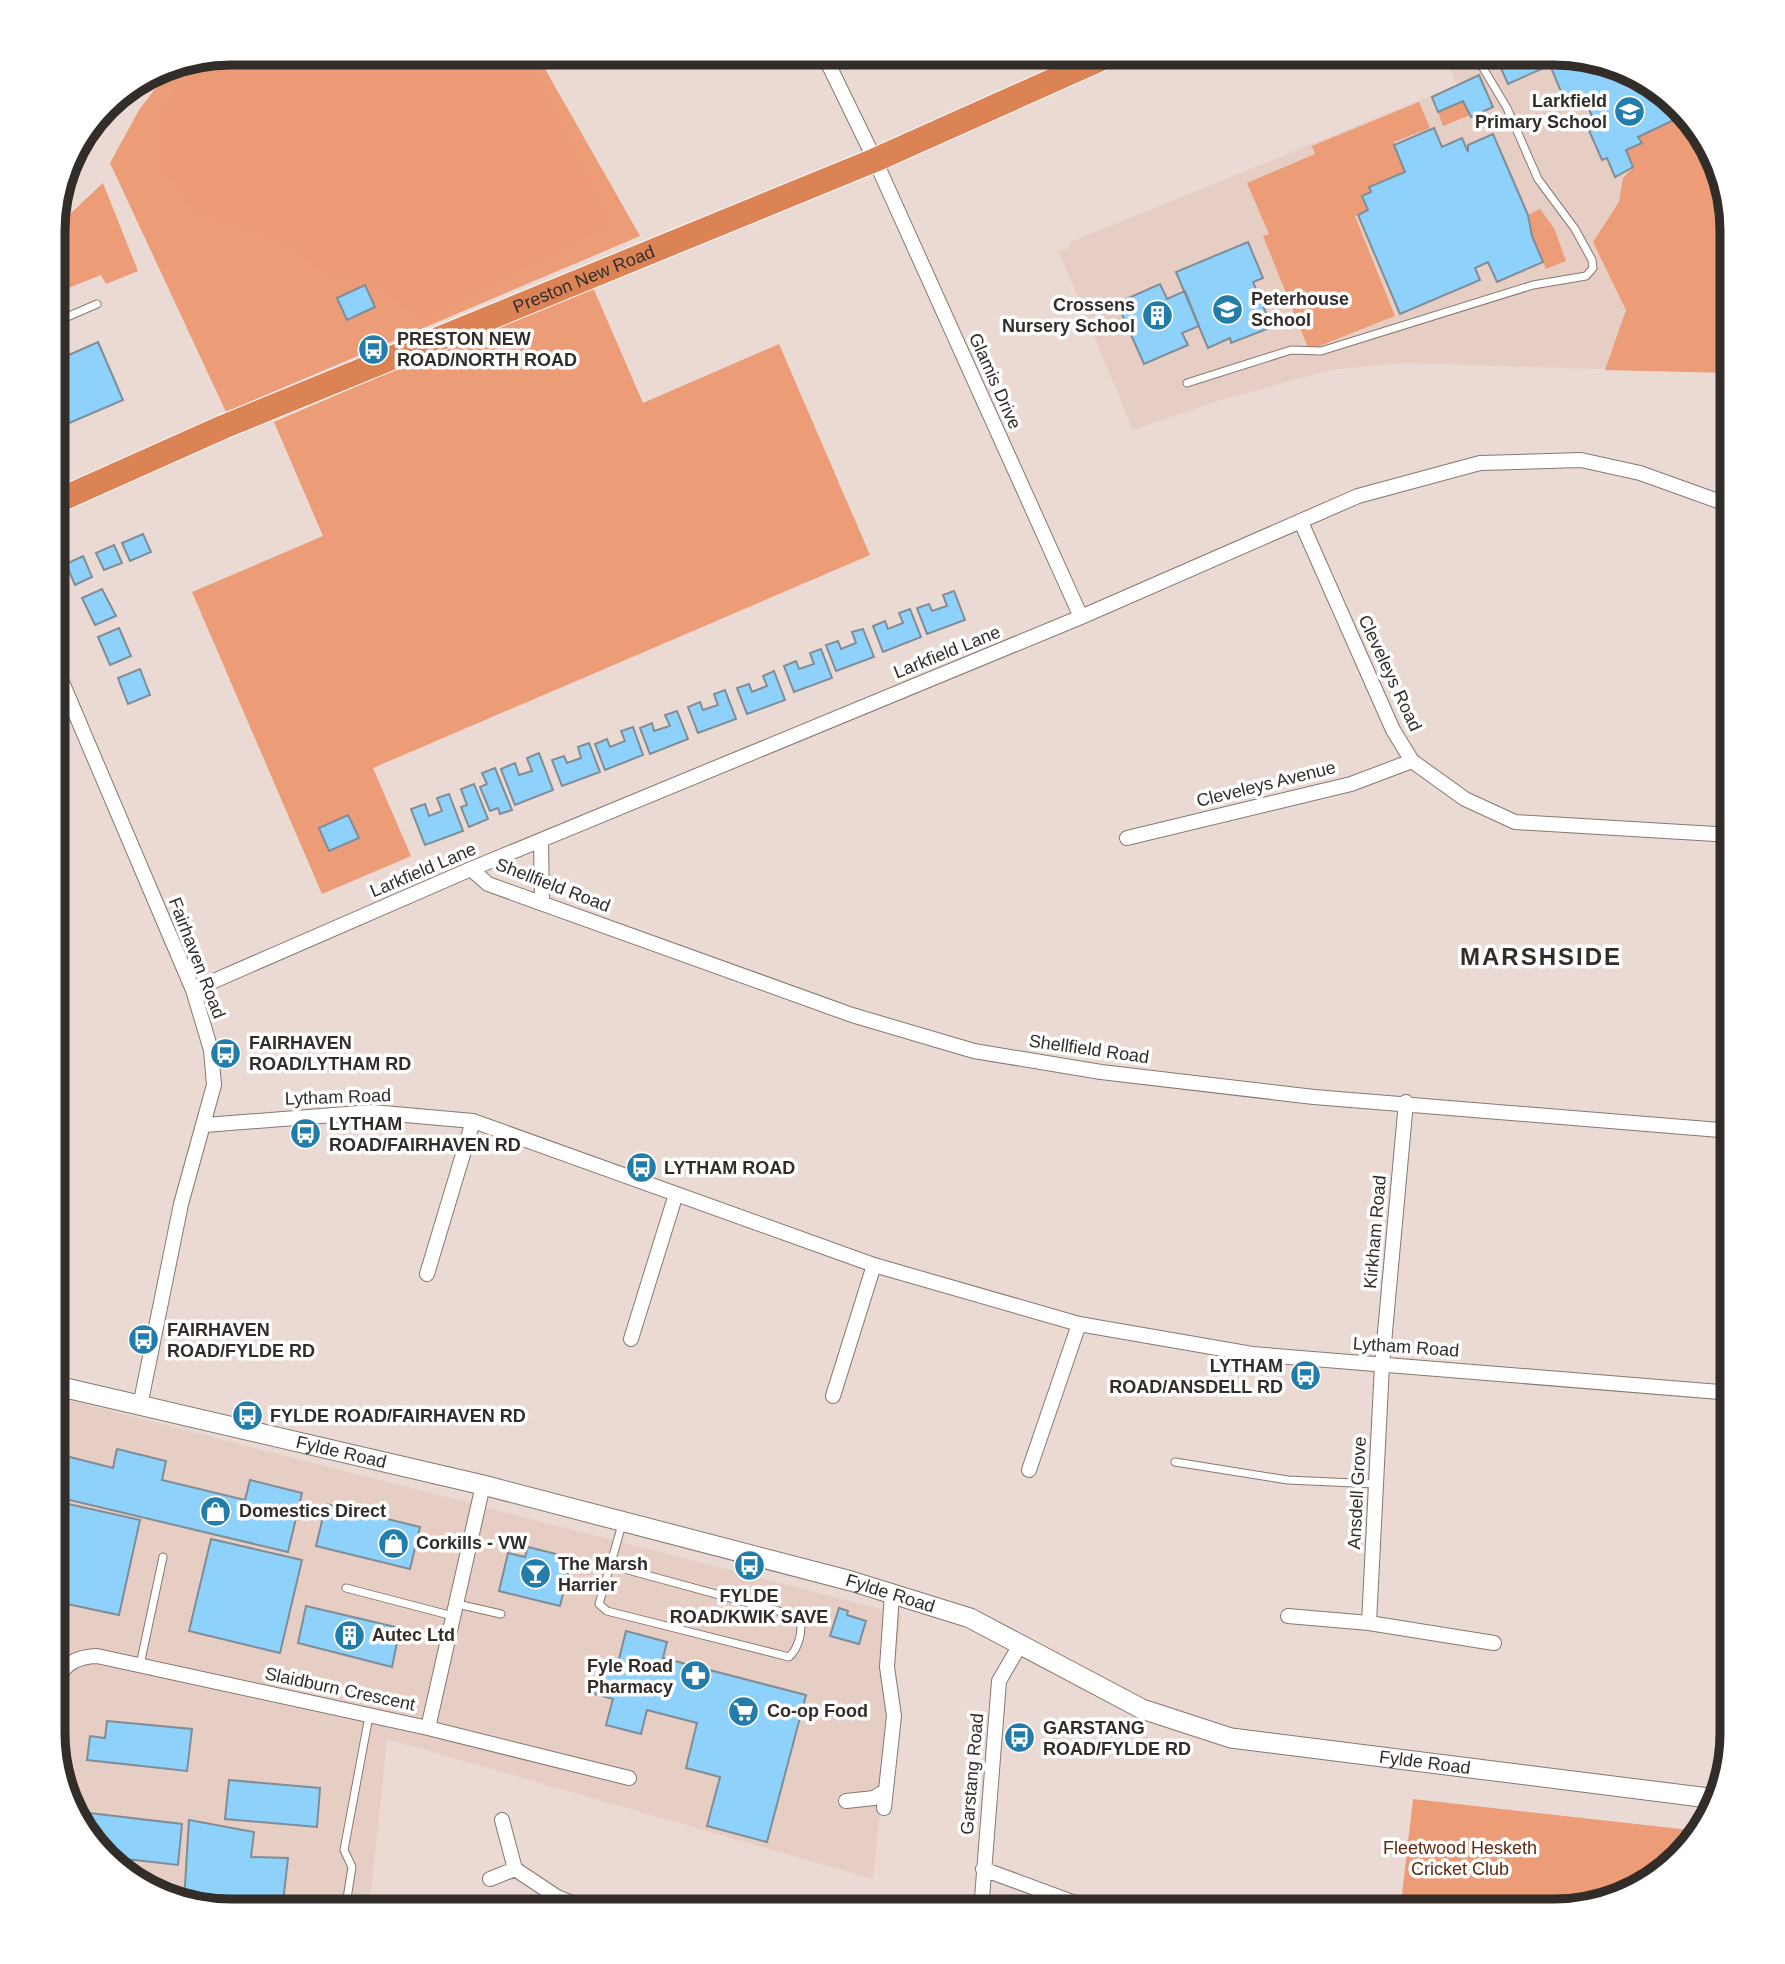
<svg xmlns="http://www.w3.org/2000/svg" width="1785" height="1964" font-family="Helvetica,sans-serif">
<rect width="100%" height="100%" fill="#eadad3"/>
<!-- built -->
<path fill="#e6cec4" d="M1444,53H1566L1634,71L1696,122L1723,173L1732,230V373L1404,363L1330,370L1221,400L1133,430L1059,252L1069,247L1068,243L1457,85Z
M53,1396L901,1614L873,1879L387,1739L369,1911H230L151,1893L89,1842L62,1791L53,1734Z"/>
<!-- green -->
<path fill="#ec9c77" d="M230,53H536L640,236L226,412L110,163L139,110L174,64Z
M1463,101L1470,115L1443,126L1438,112Z
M1419,102L1430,128L1394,142L1405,172L1369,186L1371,192L1362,196L1368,210L1355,216L1395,316L1309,350L1263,236L1269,234L1247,183L1315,154L1312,146Z
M1686,114C1747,164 1732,301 1732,373L1605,370L1626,310L1593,242L1619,202L1623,178L1633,167L1626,150L1641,143L1638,137Z
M103,183L138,271L106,284L101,275L53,294V230Z
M1540,209L1554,228L1566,261L1546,269L1532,236L1528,215Z
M592,285L643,403L779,344L870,555L373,768L411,856L322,894L192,592L323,536L274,422Z
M1413,1799L1699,1831C1688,1845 1676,1866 1661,1876C1586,1926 1487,1912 1400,1911Z"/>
<!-- forest -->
<path fill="#ec9a75" d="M245,53H522L608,224L421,317L380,288L315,268L299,247L194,209L167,174L161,155L160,122L167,105L186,76Z"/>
<!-- building -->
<path fill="#8ed1fa" stroke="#808d96" stroke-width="2" d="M1494,53H1566L1598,61L1602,70L1612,65L1634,71L1655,89L1661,103L1667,101L1674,120L1638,137L1642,143L1626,150L1633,167L1615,177L1607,158L1602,160L1584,119L1592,116L1584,98L1567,106L1550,65L1508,84Z
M1479,75L1493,107L1471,117L1463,101L1438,112L1432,97Z
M1434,128L1442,147L1462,138L1468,152V145L1493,134L1528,215L1532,236L1543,262L1497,282L1488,262L1475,268L1480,280L1400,314L1358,215L1368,210L1362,196L1371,192L1369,187L1405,172L1394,145Z
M1248,242L1263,278L1253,282L1272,327L1231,343L1230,338L1208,348L1176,272Z
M1160,284L1167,299L1185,291L1199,326L1182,333L1188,345L1144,364L1117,303Z
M365,285L375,307L347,320L337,298Z
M98,342L123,400L53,430V362Z
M143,534L151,552L130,561L122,543Z
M114,545L122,563L104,570L96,553Z
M83,556L92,577L75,585L66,564Z
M102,589L116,616L95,625L82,598Z
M954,591L965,620L927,634L917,608L929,604L932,611L947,606L943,595Z
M910,609L921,637L883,652L873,626L885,621L888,629L903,623L899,613Z
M119,628L131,656L110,665L98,637Z
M863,629L874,657L836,671L826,645L838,641L841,649L856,643L852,632Z
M821,649L832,678L794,692L784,666L796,661L799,669L814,664L810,653Z
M140,669L150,695L128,704L118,678Z
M774,671L785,700L747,714L737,688L749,684L752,692L767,686L763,676Z
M725,690L736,719L698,733L688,707L700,702L703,710L718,705L714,694Z
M677,711L688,739L650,754L640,728L652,723L654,731L670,726L665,715Z
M633,727L643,755L605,770L595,744L607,739L610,747L625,741L621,731Z
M589,743L600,772L562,786L552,760L564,756L567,763L581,758L578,747Z
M539,753L553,790L515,805L501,769L515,763L519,775L532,771L527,758Z
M495,768L512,810L500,814L498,808L490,811L480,787L487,784L482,773Z
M474,784L488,819L469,827L461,807L467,805L461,789Z
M449,794L463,831L425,845L411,809L425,804L429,816L442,811L437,798Z
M348,815L359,838L329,851L319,828Z
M117,1449L166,1461L162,1480L245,1500L250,1480L302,1493L288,1552L57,1497L66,1456L113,1468Z
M55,1501L140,1520L119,1615L53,1601V1515Z
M326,1504L420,1527L410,1569L316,1546Z
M211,1539L302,1560L280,1653L189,1631Z
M528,1547L572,1558L560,1606L499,1591L508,1553L525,1557Z
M306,1606L400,1628L392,1667L298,1643Z
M839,1608L848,1611L847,1615L866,1621L859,1644L830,1636Z
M626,1631L667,1642L663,1658L806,1695L767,1842L707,1826L720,1777L686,1768L697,1723L647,1710L641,1734L606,1725L613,1699L595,1694L603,1664L617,1667Z
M107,1721L192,1729L187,1771L87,1760L90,1736L105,1738Z
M229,1780L320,1788L317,1827L225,1819Z
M81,1812L182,1824L178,1865L108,1857L96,1848L97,1840L88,1839L80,1825Z
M189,1820L254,1832L251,1857L288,1858L282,1911H230L184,1901Z"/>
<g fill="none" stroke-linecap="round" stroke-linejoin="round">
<defs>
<path id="service" d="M53,323L97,304
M1187,383L1291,350L1321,351L1533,285L1586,276L1593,268L1592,260L1575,229L1538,179L1507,108L1474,53
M1175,1462L1288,1480L1376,1484
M613,1559L617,1567L793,1615L800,1620C803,1632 798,1649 789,1657L607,1611L599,1604L623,1521
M346,1588L453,1616
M457,1604L501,1614
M140,1665L163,1557
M345,1911L352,1867L344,1850L369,1716"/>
<path id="minor" d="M823,53L875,160L1081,617
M1301,522L1393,730L1412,761L1465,799L1515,822L1732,835
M53,661L193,990L211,1050L214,1085L181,1204L140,1406
M1127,838L1351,784L1412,761
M541,841L542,903
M471,869L488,884L852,1015L974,1051L1101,1072L1314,1097L1732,1131
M193,990L471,869L1081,617L1358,496L1480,463L1581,460L1640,473L1732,506
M205,1125L372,1112L473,1121L874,1265L1079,1324L1252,1354L1732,1393
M427,1274L473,1121
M631,1339L676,1194
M833,1396L874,1265
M1029,1470L1079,1324
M1288,1616L1369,1623L1494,1643
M1369,1623L1382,1365L1406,1102
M53,1683C66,1664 74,1657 97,1656L428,1728L483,1485
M428,1728L629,1778
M846,1801L874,1798L885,1791
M884,1808L894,1716L887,1667L892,1594
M502,1820L515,1869L557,1897L593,1911
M983,1869L1097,1911
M490,1879L515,1869
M981,1911L999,1681L1020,1645"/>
<g id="tertiary">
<path id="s1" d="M53,1385L483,1485L851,1581L970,1618L1142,1709L1231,1738L1717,1799"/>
</g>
<g id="trunk">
<path id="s2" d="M53,503L223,427L875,160L1114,53"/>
</g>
</defs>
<!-- service casing -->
<use href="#service" stroke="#867871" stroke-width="9"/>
<!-- minor casing -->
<use href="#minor" stroke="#867871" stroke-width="16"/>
<!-- tertiary casing -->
<use href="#tertiary" stroke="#867871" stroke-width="21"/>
<!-- trunk casing -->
<use href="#trunk" stroke="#fff" stroke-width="26"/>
<!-- service -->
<use href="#service" stroke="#fff" stroke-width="7"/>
<!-- minor -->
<use href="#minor" stroke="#fff" stroke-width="14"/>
<!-- tertiary -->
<use href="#tertiary" stroke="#fff" stroke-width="19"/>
<!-- trunk -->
<use href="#trunk" stroke="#dc8356" stroke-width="24"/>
</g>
<!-- icons -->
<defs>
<symbol id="school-disc" viewBox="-11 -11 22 22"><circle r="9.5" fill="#227dab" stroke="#fff"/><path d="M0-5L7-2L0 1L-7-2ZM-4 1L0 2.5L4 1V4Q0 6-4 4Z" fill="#fff"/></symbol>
<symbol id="building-disc" viewBox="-11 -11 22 22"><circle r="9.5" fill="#227dab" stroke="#fff"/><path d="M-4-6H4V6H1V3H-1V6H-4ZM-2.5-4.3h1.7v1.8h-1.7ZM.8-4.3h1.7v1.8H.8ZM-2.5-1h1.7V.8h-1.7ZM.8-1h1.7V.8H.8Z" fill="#fff"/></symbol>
<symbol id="bus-disc" viewBox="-11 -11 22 22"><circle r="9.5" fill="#227dab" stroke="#fff"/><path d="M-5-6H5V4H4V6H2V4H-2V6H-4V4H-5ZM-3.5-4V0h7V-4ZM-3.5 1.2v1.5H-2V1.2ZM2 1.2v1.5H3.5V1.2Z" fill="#fff"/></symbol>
<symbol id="shop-disc" viewBox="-11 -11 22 22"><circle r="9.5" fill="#227dab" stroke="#fff"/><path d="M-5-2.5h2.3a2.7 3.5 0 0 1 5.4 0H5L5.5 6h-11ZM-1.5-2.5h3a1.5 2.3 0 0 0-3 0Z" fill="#fff"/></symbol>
<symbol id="bar-disc" viewBox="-11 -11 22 22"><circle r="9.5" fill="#227dab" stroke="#fff"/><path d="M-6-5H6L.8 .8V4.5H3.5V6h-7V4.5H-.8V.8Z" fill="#fff"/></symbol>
<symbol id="pharmacy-disc" viewBox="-11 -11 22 22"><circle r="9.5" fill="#227dab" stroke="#fff"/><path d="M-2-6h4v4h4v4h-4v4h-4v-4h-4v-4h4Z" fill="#fff"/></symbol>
<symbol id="supermarket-disc" viewBox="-11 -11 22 22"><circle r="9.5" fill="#227dab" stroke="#fff"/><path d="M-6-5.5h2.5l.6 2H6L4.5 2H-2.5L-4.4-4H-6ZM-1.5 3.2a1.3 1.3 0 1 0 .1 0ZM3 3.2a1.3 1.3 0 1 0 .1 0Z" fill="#fff"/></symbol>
</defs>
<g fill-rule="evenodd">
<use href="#school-disc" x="1612" y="94" width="35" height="35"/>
<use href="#school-disc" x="1210" y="292" width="35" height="35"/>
<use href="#building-disc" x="1140" y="298" width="35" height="35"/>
<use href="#bus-disc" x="356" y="332" width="35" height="35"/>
<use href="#bus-disc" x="208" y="1036" width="35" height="35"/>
<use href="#bus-disc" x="288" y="1116" width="35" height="35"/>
<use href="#bus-disc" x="624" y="1150" width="35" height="35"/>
<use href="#bus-disc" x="126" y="1322" width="35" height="35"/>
<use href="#bus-disc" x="1288" y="1358" width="35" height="35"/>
<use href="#bus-disc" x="230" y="1398" width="35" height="35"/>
<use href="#shop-disc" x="198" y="1494" width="35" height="35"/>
<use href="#shop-disc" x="376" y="1526" width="35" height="35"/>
<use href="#bus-disc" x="732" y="1548" width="35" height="35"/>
<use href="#bar-disc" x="518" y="1556" width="35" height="35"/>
<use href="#building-disc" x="332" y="1618" width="35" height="35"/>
<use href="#pharmacy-disc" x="678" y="1658" width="35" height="35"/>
<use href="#supermarket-disc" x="726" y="1694" width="35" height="35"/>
<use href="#bus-disc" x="1002" y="1720" width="35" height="35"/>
</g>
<g text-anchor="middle" stroke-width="7" stroke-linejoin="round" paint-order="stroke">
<!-- poi labels -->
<g font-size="18" font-weight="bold" fill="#332d2a" stroke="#fff" text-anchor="start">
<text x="1607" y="107" text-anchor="end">Larkfield<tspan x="1607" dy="21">Primary School</tspan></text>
<text x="1251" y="305">Peterhouse<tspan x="1251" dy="21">School</tspan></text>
<text x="1135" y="311" text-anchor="end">Crossens<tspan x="1135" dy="21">Nursery School</tspan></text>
<text x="397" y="345">PRESTON NEW<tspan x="397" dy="21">ROAD/NORTH ROAD</tspan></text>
<text x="249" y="1049">FAIRHAVEN<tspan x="249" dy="21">ROAD/LYTHAM RD</tspan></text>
<text x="329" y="1130">LYTHAM<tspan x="329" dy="21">ROAD/FAIRHAVEN RD</tspan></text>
<text x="664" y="1174">LYTHAM ROAD</text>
<text x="167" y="1336">FAIRHAVEN<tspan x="167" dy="21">ROAD/FYLDE RD</tspan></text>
<text x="1283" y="1372" text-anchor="end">LYTHAM<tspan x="1283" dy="21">ROAD/ANSDELL RD</tspan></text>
<text x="270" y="1422">FYLDE ROAD/FAIRHAVEN RD</text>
<text x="239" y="1517">Domestics Direct</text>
<text x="416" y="1549">Corkills - VW</text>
<text x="558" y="1570">The Marsh<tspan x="558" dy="21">Harrier</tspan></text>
<text x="749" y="1602" text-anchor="middle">FYLDE<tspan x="749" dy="21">ROAD/KWIK SAVE</tspan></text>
<text x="372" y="1641">Autec Ltd</text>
<text x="673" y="1672" text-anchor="end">Fyle Road<tspan x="673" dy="21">Pharmacy</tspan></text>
<text x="767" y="1717">Co-op Food</text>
<text x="1043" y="1734">GARSTANG<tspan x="1043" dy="21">ROAD/FYLDE RD</tspan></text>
</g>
<!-- street labels -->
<g font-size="18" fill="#332d2a" stroke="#fff">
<text dy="6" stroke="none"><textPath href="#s2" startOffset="576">Preston New Road</textPath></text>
<text transform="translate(995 381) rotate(66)" y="6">Glamis Drive</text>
<text transform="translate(947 652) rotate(-22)" y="6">Larkfield Lane</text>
<text transform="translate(1390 673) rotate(65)" y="6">Cleveleys Road</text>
<text transform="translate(1266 784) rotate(-14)" y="6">Cleveleys Avenue</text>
<text transform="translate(423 870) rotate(-23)" y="6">Larkfield Lane</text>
<text transform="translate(553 885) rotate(21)" y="6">Shellfield Road</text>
<text transform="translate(197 958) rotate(69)" y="6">Fairhaven Road</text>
<text transform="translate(1089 1049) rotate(8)" y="6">Shellfield Road</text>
<text transform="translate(338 1097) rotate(-2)" y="6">Lytham Road</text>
<text transform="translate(1375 1232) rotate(-85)" y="6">Kirkham Road</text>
<text transform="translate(1406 1347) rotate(4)" y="6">Lytham Road</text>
<text dy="6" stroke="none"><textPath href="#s1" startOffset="296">Fylde Road</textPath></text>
<text transform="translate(1357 1493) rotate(-87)" y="6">Ansdell Grove</text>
<text dy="6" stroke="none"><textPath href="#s1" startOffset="863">Fylde Road</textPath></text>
<text transform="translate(340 1689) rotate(12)" y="6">Slaidburn Crescent</text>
<text dy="6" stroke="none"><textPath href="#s1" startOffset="1430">Fylde Road</textPath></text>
<text transform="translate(972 1774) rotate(-85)" y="6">Garstang Road</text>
</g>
<!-- park labels -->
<g font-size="18" fill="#5d2a0f" stroke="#fff">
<text x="1460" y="1854">Fleetwood Hesketh<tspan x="1460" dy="21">Cricket Club</tspan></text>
</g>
<!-- district labels -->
<g font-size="24" font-weight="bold" letter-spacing="2" fill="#332d2a" stroke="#fff">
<text x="1541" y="965">MARSHSIDE</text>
</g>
</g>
<!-- crop -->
<path d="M0 0H1785V1964H0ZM231 65H1554A166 166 0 0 1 1720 231V1733A166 166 0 0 1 1554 1899H231A166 166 0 0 1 65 1733V231A166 166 0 0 1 231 65Z" fill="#fff" fill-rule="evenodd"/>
<path fill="none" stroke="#332d2a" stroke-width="9" d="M231 65H1554A166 166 0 0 1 1720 231V1733A166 166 0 0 1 1554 1899H231A166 166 0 0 1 65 1733V231A166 166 0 0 1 231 65Z"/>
</svg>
